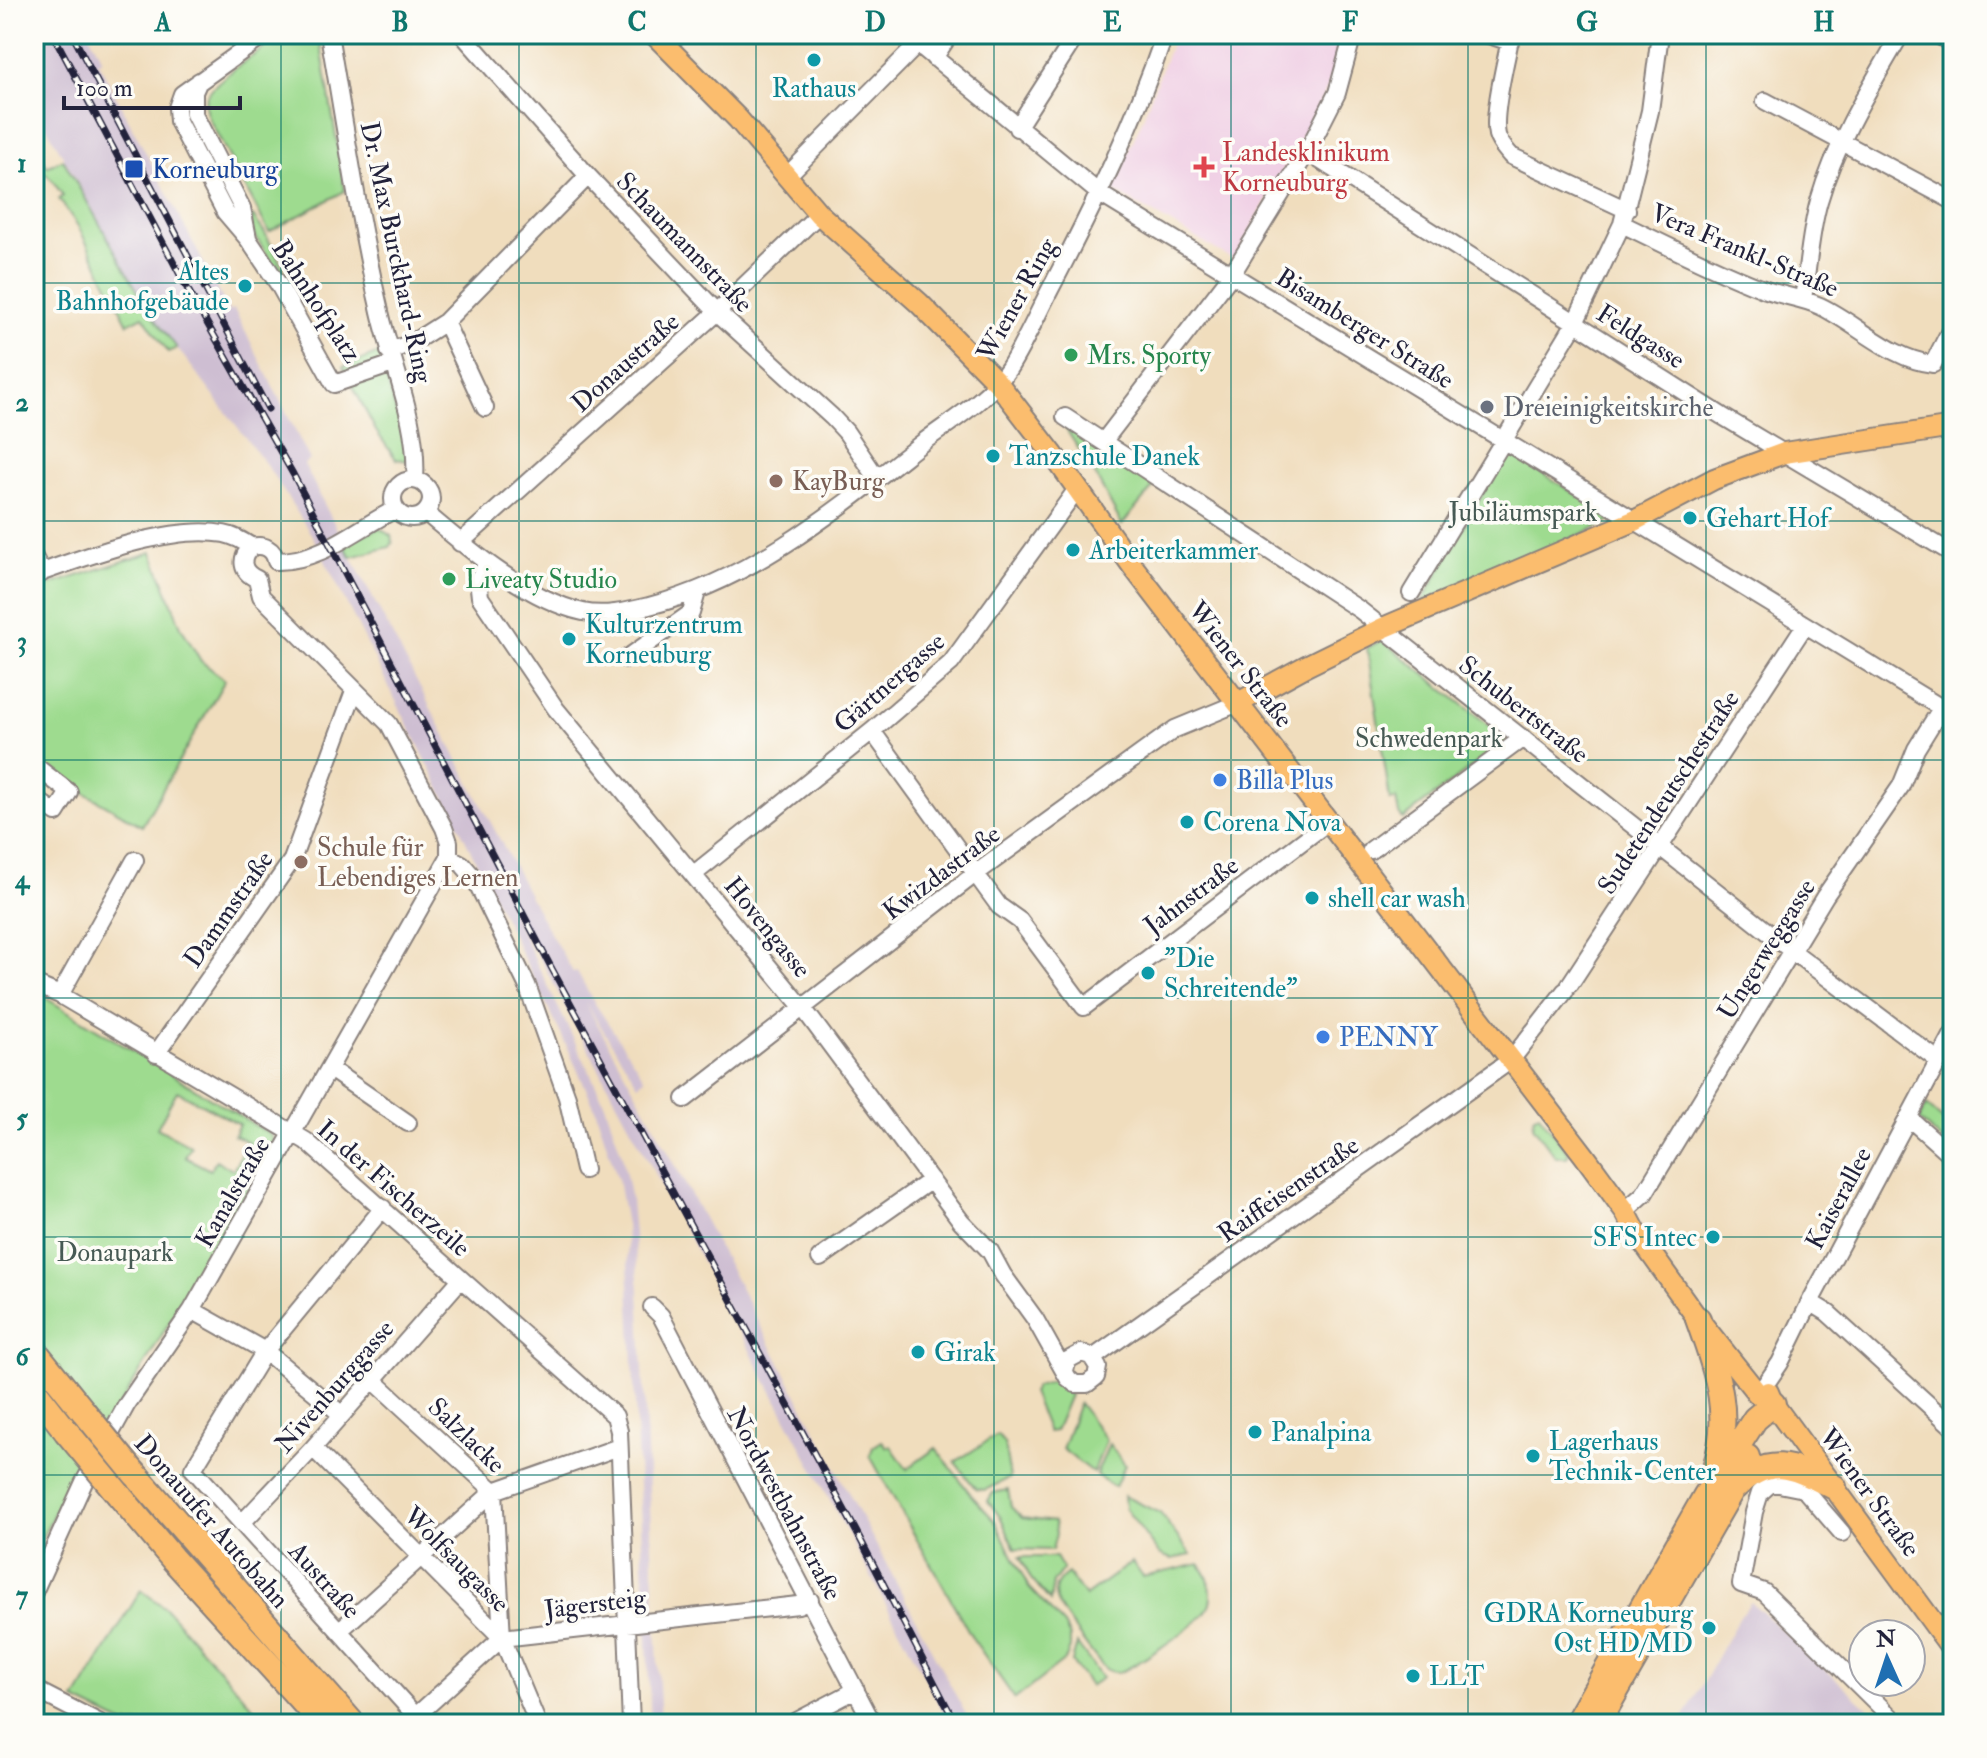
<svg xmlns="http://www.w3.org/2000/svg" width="1987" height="1758" font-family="'IM FELL Double Pica',serif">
<rect width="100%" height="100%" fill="#fdfcf7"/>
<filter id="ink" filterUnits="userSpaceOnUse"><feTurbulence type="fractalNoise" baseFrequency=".0125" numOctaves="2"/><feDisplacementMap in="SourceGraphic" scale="16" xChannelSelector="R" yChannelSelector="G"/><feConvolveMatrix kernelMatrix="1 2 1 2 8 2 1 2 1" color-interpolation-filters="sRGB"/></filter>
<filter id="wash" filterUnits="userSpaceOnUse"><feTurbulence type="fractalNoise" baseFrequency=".006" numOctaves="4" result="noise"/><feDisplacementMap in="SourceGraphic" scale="32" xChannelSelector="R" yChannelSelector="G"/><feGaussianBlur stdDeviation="1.8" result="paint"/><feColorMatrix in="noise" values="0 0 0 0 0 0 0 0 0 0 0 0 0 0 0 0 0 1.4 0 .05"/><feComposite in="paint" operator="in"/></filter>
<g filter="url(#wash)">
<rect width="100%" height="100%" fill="#f0ddbd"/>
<!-- built -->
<path fill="#f0d0e5" d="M1175,34H1343L1328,87L1234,260L1112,190L1143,118Z"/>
<!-- industrial -->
<path fill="#cebed2" d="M34,34H89L103,60L98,62L229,311L234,309L310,460L304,464L345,545L539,914L573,972L577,971L592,999L645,1079L638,1084L585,1002L654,1125L971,1724H950L507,897L514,916L605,1104L622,1155L631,1200L639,1290L661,1724H651L626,1225L618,1180L595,1108L561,1034L441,790L313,537L268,467L149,311L34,104Z
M1751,1602L1877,1716L1885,1724H1680L1740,1616Z"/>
<!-- green -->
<path fill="#9edb8f" stroke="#607e65" stroke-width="2" fill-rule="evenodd" d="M285,34H319L345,191L269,232L208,117C206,111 204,105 206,98C210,82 269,45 285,34Z
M41,154L47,167L63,159L149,311L177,348L168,352L143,316L128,324L78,226L59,199L63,196L52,180L34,164Z
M253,216L265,233L294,289L291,291L253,233L251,217Z
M379,353L396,412H400L409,461L396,459L376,431L343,367Z
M1060,420L1155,485L1122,525L1093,471Z
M1507,451L1616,519L1420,605Z
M379,528L391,536L393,542L390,547L351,557L343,543Z
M152,552L181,627L201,661L225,680L142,826C106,804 67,785 34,759V590Z
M1382,640L1507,740L1403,819L1399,814L1396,799L1390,800L1367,648Z
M34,991L271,1135L275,1144L115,1414L75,1487L68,1484L34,1554ZM177,1091L239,1124L234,1135L248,1142L233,1170L216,1160L210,1170L185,1157L191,1146L157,1128Z
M1926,1105L1953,1129V1150L1919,1120Z
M1539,1114L1569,1153L1567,1157H1556L1533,1126L1534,1116Z
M1056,1380L1070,1395L1055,1431L1048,1432L1032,1392L1036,1386Z
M1079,1403L1106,1440L1093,1473L1062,1449Z
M997,1435L1004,1443L1010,1478L985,1490L976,1489L955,1462Z
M882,1441L887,1447L890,1445L907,1469L936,1448L972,1496L995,1521L1029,1588L1064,1625L1070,1637V1648L1066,1659L1015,1699L973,1639L870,1456L873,1447Z
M1109,1444L1125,1465L1115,1487L1096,1475Z
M1008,1490L1011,1507L1022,1518L1054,1522L1056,1534L1052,1550L1015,1549L1001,1518L988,1501L993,1493Z
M1124,1496L1160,1513L1191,1555L1171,1559L1159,1554L1125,1508Z
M1056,1557L1063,1569L1053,1582L1050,1601L1031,1579L1020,1557Z
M1132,1562L1143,1577L1199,1564C1210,1577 1217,1599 1204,1614C1196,1624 1128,1673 1117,1672C1113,1672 1109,1671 1106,1669C1099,1664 1057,1607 1056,1599C1053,1588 1059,1579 1068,1573L1085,1596Z
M141,1590L165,1608L268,1724H124L75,1700Z
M1077,1644L1102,1678L1090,1686L1072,1662Z"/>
</g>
<g filter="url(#ink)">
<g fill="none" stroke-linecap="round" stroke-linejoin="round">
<defs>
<path id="minor" d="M266,34L182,94L177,108L178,121L225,212L248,239L279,285L334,384L393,364
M329,34C345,125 358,217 379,307C391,364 419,421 415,480
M462,34L588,176L717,312L832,417L846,432L877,478
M906,34L1100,194L1953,715
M1486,34L1510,42
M1511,34C1507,57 1492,114 1497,135C1499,143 1506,150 1511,156L1627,210
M1937,34L1953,45
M934,58L950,34
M199,81L194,92V114L242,208L248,238
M1765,101L1953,201
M1017,128L1077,34
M1307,152L1722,416L1953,554
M786,177L918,44
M1622,224C1668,246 1714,270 1761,288C1780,296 1801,297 1820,306C1856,323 1892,360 1933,364L1953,325
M1803,299C1808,268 1810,232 1819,201C1836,142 1870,87 1901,34
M445,322L485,408
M389,351L412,343L445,322L588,176
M1065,417L1360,610L1792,951L1939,1061
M1103,442L1232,274L1307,152L1337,93L1353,34
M393 499a19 19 0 1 1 38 0a19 19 0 1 1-38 0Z
M426,513C468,549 528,600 583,612C604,617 628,611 649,606C753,580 839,508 922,443C951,421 989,399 1009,368C1026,341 1039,310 1054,282C1096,201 1135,121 1165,34
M460,543L717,312L819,214
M34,557L42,573
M276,561C321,562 357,528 396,509
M487,564L478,579L480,597L556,709L803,1008L961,1221L990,1251L1003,1275L1035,1319L1068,1378L1075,1384H1087L1096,1377L1098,1367L1091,1356L1081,1353L1068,1360L1065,1370
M34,575C85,557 171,524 224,534C235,536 243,541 252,547C264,544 274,549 276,561
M1411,593L1575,323L1622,224L1650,111L1660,34
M626,659L691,613L697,592
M872,731L999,906L1020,921L1084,1007L1328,822
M34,765L69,792L56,813L34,798
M1371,850L1523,738
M449,857L462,864L475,879L527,985L567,1097L584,1170
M694,874L872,731L951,663L1077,489
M34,984L60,995L306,1141L615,1416L619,1431L631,1724
M1570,984L1805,625
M60,995L135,860
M156,1054L292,860L354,691
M330,1069L408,1123
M685,1099L975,874L1175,729L1238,703
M1909,1118L1953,1157
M383,1208L265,1351L193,1469L423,1724
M1625,1211L1644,1194L1825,896L1901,786L1916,749L1942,707
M820,1258L931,1180
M1810,1302L1828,1313L1953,1427
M652,1307L661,1316L873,1724
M192,1310L265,1351L341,1414
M1093,1358L1511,1060L1565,991
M372,1379L494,1491L502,1638
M1765,1385L1780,1363L1810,1302L1953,1034
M313,1448L502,1638L538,1724
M242,1523L313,1448L461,1279
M1842,1533L1804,1489L1779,1484H1770L1760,1493L1754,1512L1741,1584L1764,1592L1898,1724
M34,1592L84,1482L127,1404L192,1310L449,857V842L444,828L389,724L261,596L257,579C241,572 239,558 252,547
M339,1631L494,1491L619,1447
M34,1689L102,1724
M416,1716L502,1638L798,1605L810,1600
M791,1724L856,1690"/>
<path id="major" d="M654,34L738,119L819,214L919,303L997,382L1052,453L1134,568L1584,1155L1625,1211L1637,1234L1698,1319L1757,1393L1773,1404
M1238,703L1306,666L1383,628L1634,521L1714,479L1784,453L1953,427
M1768,1392L1773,1404L1953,1650"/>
<path id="highway" d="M1698,1319C1717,1373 1733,1414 1714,1471
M34,1350L84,1412
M34,1390L66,1431
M135,1474L353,1724
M1734,1488C1771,1452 1794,1467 1834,1487
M119,1495L172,1558L323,1724
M1576,1724L1706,1495L1755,1419L1773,1404
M1597,1724L1730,1493L1747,1457"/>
</defs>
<!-- minor casing -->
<use href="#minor" stroke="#89807c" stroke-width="20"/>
<!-- major casing -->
<use href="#major" stroke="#89807c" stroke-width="24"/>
<!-- highway casing -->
<use href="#highway" stroke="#89807c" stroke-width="28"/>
<!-- minor -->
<use href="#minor" stroke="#fff" stroke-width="16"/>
<!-- major -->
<use href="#major" stroke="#fbbd6e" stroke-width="20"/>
<!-- highway -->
<use href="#highway" stroke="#fbbd6e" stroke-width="24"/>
<defs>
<path id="rail" d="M53,34L187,288L293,474L551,967L856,1531L956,1724
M72,34L268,409"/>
</defs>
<!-- rail casing -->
<use href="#rail" stroke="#22223b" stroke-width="7"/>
<!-- rail -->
<use href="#rail" stroke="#fdfcf7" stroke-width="4" stroke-dasharray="12" stroke-linecap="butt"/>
<defs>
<path id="highway-bridge" d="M84,1412L135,1474
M66,1431L119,1495"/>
</defs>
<!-- highway-bridge casing -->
<use href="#highway-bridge" stroke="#89807c" stroke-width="28" stroke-linecap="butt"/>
<!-- highway-bridge -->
<use href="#highway-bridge" stroke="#fbbd6e" stroke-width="24"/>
</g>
</g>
<!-- grid -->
<path fill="none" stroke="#0f766e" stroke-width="2" stroke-opacity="0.55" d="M281,34V1724M519,34V1724M756,34V1724M994,34V1724M1231,34V1724M1468,34V1724M1706,34V1724M34,283H1953M34,521H1953M34,760H1953M34,998H1953M34,1237H1953M34,1475H1953"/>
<!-- markers -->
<g fill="#0f9aa8" stroke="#fdfcf7" stroke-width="3">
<circle cx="814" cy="60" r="8"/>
<circle cx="245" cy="286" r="8"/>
<circle cx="993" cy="456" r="8"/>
<circle cx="1690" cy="518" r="8"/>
<circle cx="1073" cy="550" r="8"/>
<circle cx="569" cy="639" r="8"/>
<circle cx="1187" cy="822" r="8"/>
<circle cx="1312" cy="898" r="8"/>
<circle cx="1148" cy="973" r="8"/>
<circle cx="1713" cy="1237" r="8"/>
<circle cx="918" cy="1352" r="8"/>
<circle cx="1255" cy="1432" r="8"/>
<circle cx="1533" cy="1456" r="8"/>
<circle cx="1709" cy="1628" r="8"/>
<circle cx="1413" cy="1676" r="8"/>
</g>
<path fill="#e0444e" stroke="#fdfcf7" stroke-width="3" d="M1200 155h8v8h8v8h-8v8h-8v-8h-8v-8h8z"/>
<rect fill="#1a4fb4" stroke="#fdfcf7" stroke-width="3" x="124" y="159" width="20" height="20" rx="4"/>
<g fill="#2e9e5b" stroke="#fdfcf7" stroke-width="3">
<circle cx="1071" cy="355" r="8"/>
<circle cx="449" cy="579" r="8"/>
</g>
<circle fill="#6b7280" stroke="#fdfcf7" stroke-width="3" cx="1487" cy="407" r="8"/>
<g fill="#8d6e63" stroke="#fdfcf7" stroke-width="3">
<circle cx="776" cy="481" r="8"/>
<circle cx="301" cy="862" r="8"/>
</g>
<g fill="#3f7fe0" stroke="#fdfcf7" stroke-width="3">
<circle cx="1220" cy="780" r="8"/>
<circle cx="1323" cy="1037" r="8"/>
</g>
<g text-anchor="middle" stroke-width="7" stroke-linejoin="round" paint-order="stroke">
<!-- culture labels -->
<g font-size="26" fill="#0d838f" stroke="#fdfcf7" text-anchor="start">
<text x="814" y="97" text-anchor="middle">Rathaus</text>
<text x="229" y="280" text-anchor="end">Altes<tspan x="229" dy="30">Bahnhofgebäude</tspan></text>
<text x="1009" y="465">Tanzschule Danek</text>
<text x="1706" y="527">Gehart Hof</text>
<text x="1089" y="559">Arbeiterkammer</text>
<text x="585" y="633">Kulturzentrum<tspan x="585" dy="30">Korneuburg</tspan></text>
<text x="1203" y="831">Corena Nova</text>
<text x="1328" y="907">shell car wash</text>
<text x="1164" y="967">"Die<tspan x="1164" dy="30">Schreitende"</tspan></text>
<text x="1697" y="1246" text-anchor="end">SFS Intec</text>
<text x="934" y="1361">Girak</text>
<text x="1271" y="1441">Panalpina</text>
<text x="1549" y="1450">Lagerhaus<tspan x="1549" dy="30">Technik-Center</tspan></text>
<text x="1693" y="1622" text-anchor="end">GDRA Korneuburg<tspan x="1693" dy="30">Ost HD/MD</tspan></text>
<text x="1429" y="1685">LLT</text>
</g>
<!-- health labels -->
<g font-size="26" fill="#be3a42" stroke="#fdfcf7" text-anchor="start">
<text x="1222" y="161">Landesklinikum<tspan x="1222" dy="30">Korneuburg</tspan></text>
</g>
<!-- transit labels -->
<g font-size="26" fill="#164399" stroke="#fdfcf7" text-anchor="start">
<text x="152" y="178">Korneuburg</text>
</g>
<!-- street labels -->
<g font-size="26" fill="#22223b" stroke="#fdfcf7">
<text transform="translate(685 242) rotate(46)" y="9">Schaumannstraße</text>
<text transform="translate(1745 250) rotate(23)" y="9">Vera Frankl-Straße</text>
<text transform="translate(397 252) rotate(78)" y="9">Dr. Max Burckhard-Ring</text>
<text transform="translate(1016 299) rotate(-61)" y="9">Wiener Ring</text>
<text transform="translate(317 301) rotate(57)" y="9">Bahnhofplatz</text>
<text transform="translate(1365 328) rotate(32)" y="9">Bisamberger Straße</text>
<text transform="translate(1641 336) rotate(32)" y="9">Feldgasse</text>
<text transform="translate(625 362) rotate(-42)" y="9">Donaustraße</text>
<text transform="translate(1241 664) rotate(52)" y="9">Wiener Straße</text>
<text transform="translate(889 682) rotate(-41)" y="9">Gärtnergasse</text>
<text transform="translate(1524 709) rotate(38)" y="9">Schubertstraße</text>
<text transform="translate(1668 792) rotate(-57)" y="9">Sudetendeutschestraße</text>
<text transform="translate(941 872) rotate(-37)" y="9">Kwizdastraße</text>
<text transform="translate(1191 895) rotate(-37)" y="9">Jahnstraße</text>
<text transform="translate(228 909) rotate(-55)" y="9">Dammstraße</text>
<text transform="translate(768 927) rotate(51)" y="9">Hovengasse</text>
<text transform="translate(1766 949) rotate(-58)" y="9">Ungerweggasse</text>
<text transform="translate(394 1188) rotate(41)" y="9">In der Fischerzeile</text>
<text transform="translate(1288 1189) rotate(-35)" y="9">Raiffeisenstraße</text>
<text transform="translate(232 1192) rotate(-60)" y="9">Kanalstraße</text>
<text transform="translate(1838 1198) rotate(-62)" y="9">Kaiserallee</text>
<text transform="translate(334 1386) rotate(-49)" y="9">Nivenburggasse</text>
<text transform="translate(467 1435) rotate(44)" y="9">Salzlacke</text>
<text transform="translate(1870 1492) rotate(54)" y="9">Wiener Straße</text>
<text transform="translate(785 1503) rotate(62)" y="9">Nordwestbahnstraße</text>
<text transform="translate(212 1521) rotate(49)" y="9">Donauufer Autobahn</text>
<text transform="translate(457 1559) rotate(45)" y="9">Wolfsaugasse</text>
<text transform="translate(325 1580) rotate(48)" y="9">Austraße</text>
<text transform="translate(595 1603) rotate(-7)" y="9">Jägersteig</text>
</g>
<!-- leisure labels -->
<g font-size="26" fill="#27864d" stroke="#fdfcf7" text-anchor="start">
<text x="1087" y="364">Mrs. Sporty</text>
<text x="465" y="588">Liveaty Studio</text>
</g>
<!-- worship labels -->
<g font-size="26" fill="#5b616d" stroke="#fdfcf7" text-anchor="start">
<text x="1503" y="416">Dreieinigkeitskirche</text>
</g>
<!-- education labels -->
<g font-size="26" fill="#785e54" stroke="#fdfcf7" text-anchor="start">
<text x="792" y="490">KayBurg</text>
<text x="317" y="856">Schule für<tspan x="317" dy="30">Lebendiges Lernen</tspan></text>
</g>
<!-- park labels -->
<g font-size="26" fill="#475a54" stroke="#fdfcf7">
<text x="1523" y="521">Jubiläumspark</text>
<text x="1429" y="747">Schwedenpark</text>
<text x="115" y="1261">Donaupark</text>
</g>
<!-- shop labels -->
<g font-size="26" fill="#366cbe" stroke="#fdfcf7" text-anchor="start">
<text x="1236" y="789">Billa Plus</text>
<text x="1339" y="1046">PENNY</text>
</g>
</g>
<!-- margin -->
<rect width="1987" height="1758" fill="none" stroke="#fdfcf7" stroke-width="88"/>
<!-- north arrow -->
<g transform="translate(1887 1658) rotate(357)"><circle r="38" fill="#fdfcf7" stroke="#a5a5ac" stroke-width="2"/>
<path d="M0-6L14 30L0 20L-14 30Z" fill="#1f6fb2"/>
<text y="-12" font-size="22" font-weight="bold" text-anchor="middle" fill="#22223b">N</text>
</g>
<!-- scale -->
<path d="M64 96v12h176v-12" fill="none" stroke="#22223b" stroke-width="4"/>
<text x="76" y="96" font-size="24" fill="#22223b" stroke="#fdfcf7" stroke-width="6" paint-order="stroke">100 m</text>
<rect x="44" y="44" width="1899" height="1670" fill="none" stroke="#0f766e" stroke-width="3"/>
<g font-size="26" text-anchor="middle" font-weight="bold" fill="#0f766e">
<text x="163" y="31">A</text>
<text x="400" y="31">B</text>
<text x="637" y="31">C</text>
<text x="875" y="31">D</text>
<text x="1112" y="31">E</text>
<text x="1350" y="31">F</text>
<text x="1587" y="31">G</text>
<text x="1824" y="31">H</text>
<text x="22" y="172">1</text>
<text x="22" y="411">2</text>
<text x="22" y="650">3</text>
<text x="22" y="888">4</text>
<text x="22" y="1127">5</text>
<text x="22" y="1365">6</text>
<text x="22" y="1604">7</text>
</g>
</svg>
